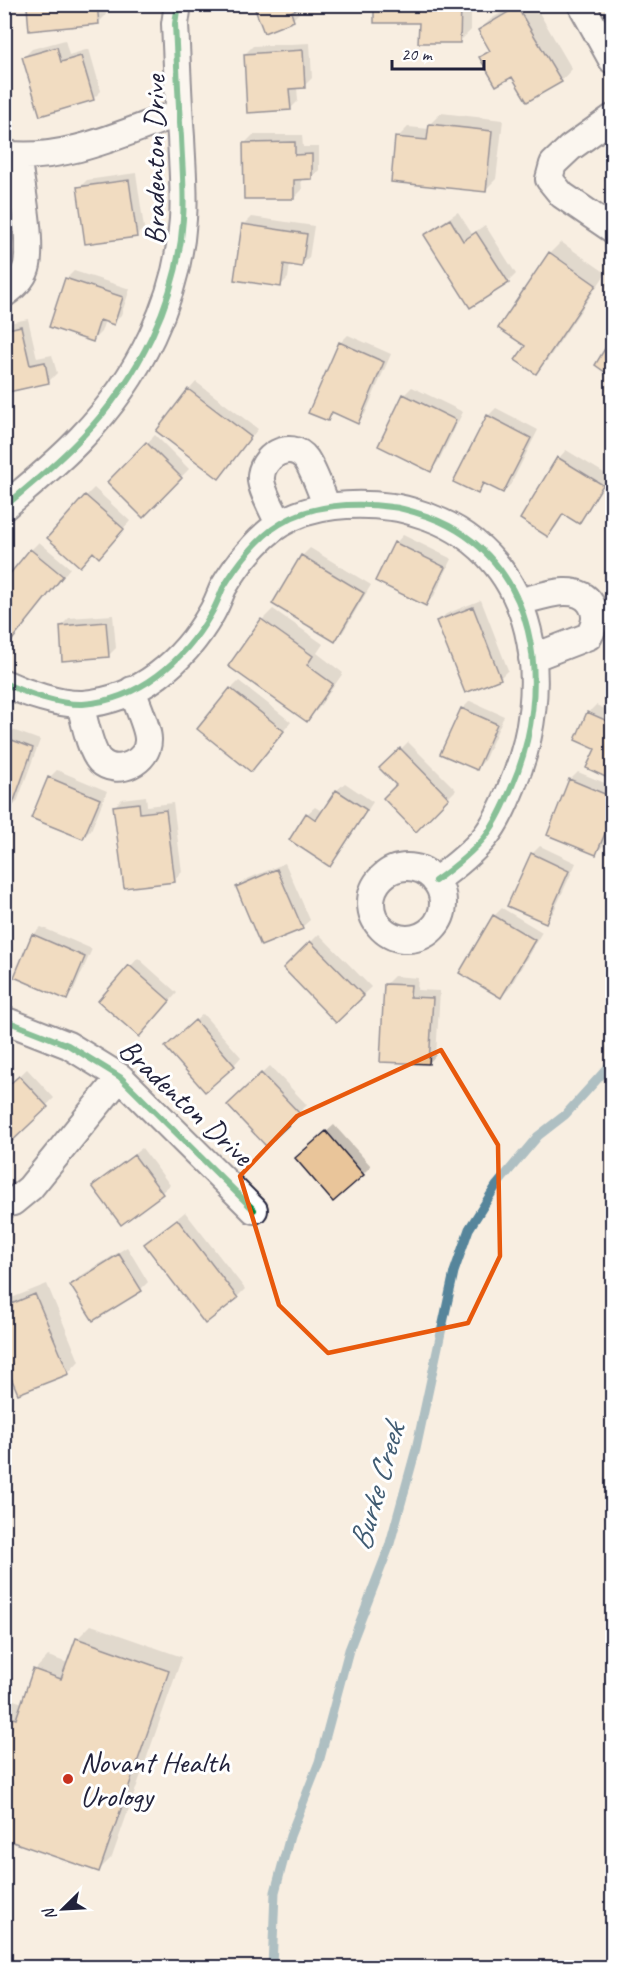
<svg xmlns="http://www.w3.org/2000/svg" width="617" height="1972" font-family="Caveat,sans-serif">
<rect width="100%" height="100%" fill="#f8eee1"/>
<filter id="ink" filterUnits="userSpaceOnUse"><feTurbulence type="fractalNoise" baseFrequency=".0167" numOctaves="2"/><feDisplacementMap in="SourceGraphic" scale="12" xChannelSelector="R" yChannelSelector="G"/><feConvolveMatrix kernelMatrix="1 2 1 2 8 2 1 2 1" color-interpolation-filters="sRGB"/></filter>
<g filter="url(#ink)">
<!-- shadow -->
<path fill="#0003" d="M32,4H105L106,15L98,23L29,8Z
M255,4L299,7L301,11L293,19L265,31Z
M376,4H471V30L460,41L420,22Z
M516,4H534L572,69L561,81L513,75L481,58L490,49L479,31L491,19Z
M65,40L69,55L89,49L101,91L93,99L24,57L32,49Z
M310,43L312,78L304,86L297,87L298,101L290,109L245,54L253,46Z
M441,113L503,120L496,179L485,190L397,138L408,127L430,129V124Z
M253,135H302L303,147H319V170L311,178H301L302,190L294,198L245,143Z
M136,173L144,228L136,236L79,188L87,180Z
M458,212L472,234L485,225L516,274L508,282L426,236L434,228Z
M252,217L314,226L309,258L301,265L290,264L288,278L280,286L244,225Z
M561,242L606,273L547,361L535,372L527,346L550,253Z
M74,271L130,289L121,315L113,323L105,320L101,332L93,340L66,279Z
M28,319L37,358L52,355L57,373L49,381L4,391V324Z
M348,335L391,354L365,414L357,422L335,412L327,419L340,343Z
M196,382L258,429L219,477L189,390Z
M412,387L463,412L438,462L431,470L404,395Z
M496,408L538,430L511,484L503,492L486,483L477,492L488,416Z
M155,435L189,469L143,516L109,482Z
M566,450L609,476L586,514L579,522L564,513L556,527L548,535L522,519L559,458Z
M94,488L130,521L107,548L94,551L86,496Z
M403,535L452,559L434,596L426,604L377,580L396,543Z
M39,542L70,568L16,634L31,550Z
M310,548L371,585L343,632L335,640L302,556Z
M481,600L508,670L500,678L438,622L446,614Z
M273,609L323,644L317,653L343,673L318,709L306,720L262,620Z
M113,615L116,648L108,656L61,626L69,618Z
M239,681L291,722L251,770L231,689Z
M470,701L504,716L484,761L476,769L462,709Z
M596,705L612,712V778L588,768L597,748L588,713Z
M4,727L40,740L17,802L9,810L4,809Z
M408,742L456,790L416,830L398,785L382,768Z
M57,770L107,791L91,830L83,838L49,778Z
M578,772L612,786V824L604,845L596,853L570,780Z
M345,783L373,802L337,857L330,865L307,814L315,807L323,812L337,790Z
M146,796L147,806L173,803L182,872L174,880L114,807L122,799Z
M540,846L576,863L553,913L545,921L532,854Z
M285,863L310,920L302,927L237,888L245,880Z
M502,908L542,932L509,989L501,997L461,973L494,916Z
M4,917L13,920L4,944Z
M41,927L92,949L74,990L67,998L33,935Z
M319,934L371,987L336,1021L285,968Z
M138,958L177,993L147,1028L100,1001Z
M394,976L418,978L417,990L440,991L436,1055L429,1063L386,984Z
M203,1014L241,1057L234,1065L175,1039Z
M270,1066L307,1105L266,1144L229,1105Z
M27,1069L54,1098L7,1144L4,1091Z
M334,1125L371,1166L363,1174L305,1151Z
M142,1148L170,1185L162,1192L102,1179Z
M185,1212L245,1289L237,1297L146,1244Z
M127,1247L148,1282L141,1289L72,1285L79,1277Z
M47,1284L79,1361L68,1373L4,1357V1301Z
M91,1625L182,1657L112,1857L98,1871L4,1838V1697L23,1703L35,1670L48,1656L68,1663L77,1639Z"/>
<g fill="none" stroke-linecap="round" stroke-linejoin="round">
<!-- stream -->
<path stroke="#57859b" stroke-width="9" d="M272,1968L275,1892L290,1836L319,1762L349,1650L389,1547L416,1449L454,1272L469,1229L496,1186L538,1136L565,1115L612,1063"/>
</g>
<!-- building -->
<path fill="#e9c59a" stroke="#22223b" stroke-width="1.5" d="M41,4H97L99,24L29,31L27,7Z
M253,4H308L291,12L294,21L264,33Z
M374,4H461L460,43H418L419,23H374Z
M517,7L562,82L527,102L512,77L496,86L479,57L490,51L478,30Z
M57,47L61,62L81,56L94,100L40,116L22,57Z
M303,50L305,88L289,89L291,110L247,113L244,54Z
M429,124L492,131L486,192L391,182L395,137L427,140Z
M295,142V155L312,154V179L294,180V199H244L243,143Z
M129,180L137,237L85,244L77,187Z
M450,219L463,241L476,232L509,283L470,308L424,235Z
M242,224L307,234L302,267L284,264L281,287L234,280Z
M549,252L596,285L536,374L515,360L525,346L498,328Z
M65,278L123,297L114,325L100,320L93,342L49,327Z
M21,326L30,365L45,362L49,383L4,393V330Z
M612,337V377L595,365Z
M339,342L384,362L358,424L332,412L328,421L308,413Z
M188,389L251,437L219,479L156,431Z
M403,394L456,420L431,472L378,446Z
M487,415L531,438L503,493L483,483L478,494L453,482Z
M146,442L182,478L143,518L107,482Z
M557,457L603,485L579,524L563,514L548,537L520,519Z
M85,495L124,529L99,558L93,552L80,567L47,538Z
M394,542L445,567L426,606L375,581Z
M30,549L63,576L9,644L4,640V581Z
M301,555L364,593L335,642L272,604Z
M473,607L501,679L465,693L436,621Z
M261,619L313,656L307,665L333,684L307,722L228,666Z
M106,622L109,657L62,661L60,626Z
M612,681V702L605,699Z
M230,688L284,731L251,772L197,729Z
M461,708L497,724L477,770L440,754Z
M587,712L612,723V780L586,768L595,749L575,740Z
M4,737L33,748L10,812L4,810Z
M400,748L449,798L416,832L383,798L396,785L379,768Z
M48,777L100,799L83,839L31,818Z
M569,779L612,797V826L609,824L596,855L547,835Z
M336,790L367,810L330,867L289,840L306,813L316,820Z
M139,803L140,813L166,810L175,882L124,888L113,806Z
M531,853L569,871L546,923L507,906Z
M277,869L303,929L261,946L236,887Z
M493,915L535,940L501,998L459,973Z
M32,934L85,957L67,1000L14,977Z
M310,941L364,996L336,1023L283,968Z
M129,965L170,1001L139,1037L98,1001Z
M384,984L411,985L410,997L433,998L429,1064L380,1062Z
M195,1020L235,1066L205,1092L165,1047Z
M261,1073L300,1114L266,1146L227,1105Z
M19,1076L48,1107L7,1146L4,1143V1089Z
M326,1131L364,1175L333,1202L295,1158Z
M134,1155L163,1194L121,1225L92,1186Z
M177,1219L238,1298L205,1324L144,1244Z
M119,1254L142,1291L93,1321L70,1285Z
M35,1294L69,1374L18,1394L4,1361V1307Z
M76,1638L169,1671L99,1872L4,1839V1715L16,1719L33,1669L61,1679Z"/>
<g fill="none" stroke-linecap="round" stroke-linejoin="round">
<defs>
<path id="street" d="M581,4L612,60
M612,118L570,148L553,164L549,179L562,195L612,229
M4,154C62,163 126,132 179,113
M4,294C14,287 25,277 27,265C32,239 21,183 17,156
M4,507C31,484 58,463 82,437C138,379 178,300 183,219C185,192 182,164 181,137C178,99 177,62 175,24L178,4
M279,524C274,512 262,492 261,480C259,457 291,438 306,459C315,473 321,492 327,507
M519,602C540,597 577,581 591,604C598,615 595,625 589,636L532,658
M4,683C25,693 60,705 83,704C139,700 184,661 211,614C216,606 219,597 223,588C236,566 258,537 280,524C311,504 356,502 392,507C404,508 417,513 429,517C540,558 554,689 512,786C505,803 497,822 485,837C471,854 453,868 435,881
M80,704C84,718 90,751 100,761C117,777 149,762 148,739C148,728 136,702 132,690
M371 903a36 36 0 1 1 72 0a36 36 0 1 1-72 0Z
M4,1020L68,1045L120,1077L254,1210
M4,1204L13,1202L30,1188L120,1077"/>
</defs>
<!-- street casing -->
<use href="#street" stroke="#22223b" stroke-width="30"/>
<!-- street -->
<use href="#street" stroke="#fff" stroke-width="26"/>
<defs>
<path id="cycleway" d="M4,507C31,484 58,463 82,437C138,379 178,300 183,219C185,192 182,164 181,137C178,99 177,62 175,24L178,4
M4,683C25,693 60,705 83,704C139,700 184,661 211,614C216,606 219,597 223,588C236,566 258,537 280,524C311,504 356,502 392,507C404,508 417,513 429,517C540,558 554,689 512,786C505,803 497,822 485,837C471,854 453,868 435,881
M4,1020L68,1045L120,1077L254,1210"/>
</defs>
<!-- cycleway casing -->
<use href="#cycleway" stroke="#fff" stroke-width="10"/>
<!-- cycleway -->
<use href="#cycleway" stroke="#00873e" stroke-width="6"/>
</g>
</g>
<!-- marked area -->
<path d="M0 0H617V1972H0ZM441,1050L498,1145L500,1256L468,1323L328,1353L279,1305L240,1176L297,1116Z" fill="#f8eee1" fill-opacity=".55" fill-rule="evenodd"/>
<path fill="none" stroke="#e8590c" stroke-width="4.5" stroke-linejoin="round" d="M441,1050L498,1145L500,1256L468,1323L328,1353L279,1305L240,1176L297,1116Z"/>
<!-- markers -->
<circle fill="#c8321e" stroke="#fff" stroke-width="2" cx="68" cy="1779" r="6"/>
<g text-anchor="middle" stroke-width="6" stroke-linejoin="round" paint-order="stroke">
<!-- street labels -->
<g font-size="30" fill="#22223b" stroke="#fff">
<text transform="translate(154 160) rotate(-90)" y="10">Bradenton Drive</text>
<text transform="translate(186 1102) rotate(43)" y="10">Bradenton Drive</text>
</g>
<!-- poi labels -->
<g font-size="30" fill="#22223b" stroke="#fff" text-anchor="start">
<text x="80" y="1772">Novant Health<tspan x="80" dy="34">Urology</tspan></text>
</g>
<!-- water labels -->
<g font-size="32" font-style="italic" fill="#415c73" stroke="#fff">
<text transform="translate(376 1487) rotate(-74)" y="11">Burke Creek</text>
</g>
</g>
<!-- margin -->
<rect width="617" height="1972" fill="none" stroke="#fff" stroke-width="24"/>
<rect x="12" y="12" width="593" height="1948" fill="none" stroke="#22223b" stroke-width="2" filter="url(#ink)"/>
<!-- north arrow -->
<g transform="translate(63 1909) rotate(246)" stroke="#ffffff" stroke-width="4.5" paint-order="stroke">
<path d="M0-4.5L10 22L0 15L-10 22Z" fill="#22223b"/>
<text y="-9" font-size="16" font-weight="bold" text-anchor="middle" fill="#22223b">N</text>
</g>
<!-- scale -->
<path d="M392 60v9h92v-9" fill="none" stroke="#22223b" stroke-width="3"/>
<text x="401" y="60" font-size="18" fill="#22223b" stroke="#ffffff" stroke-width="4.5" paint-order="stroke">20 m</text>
</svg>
